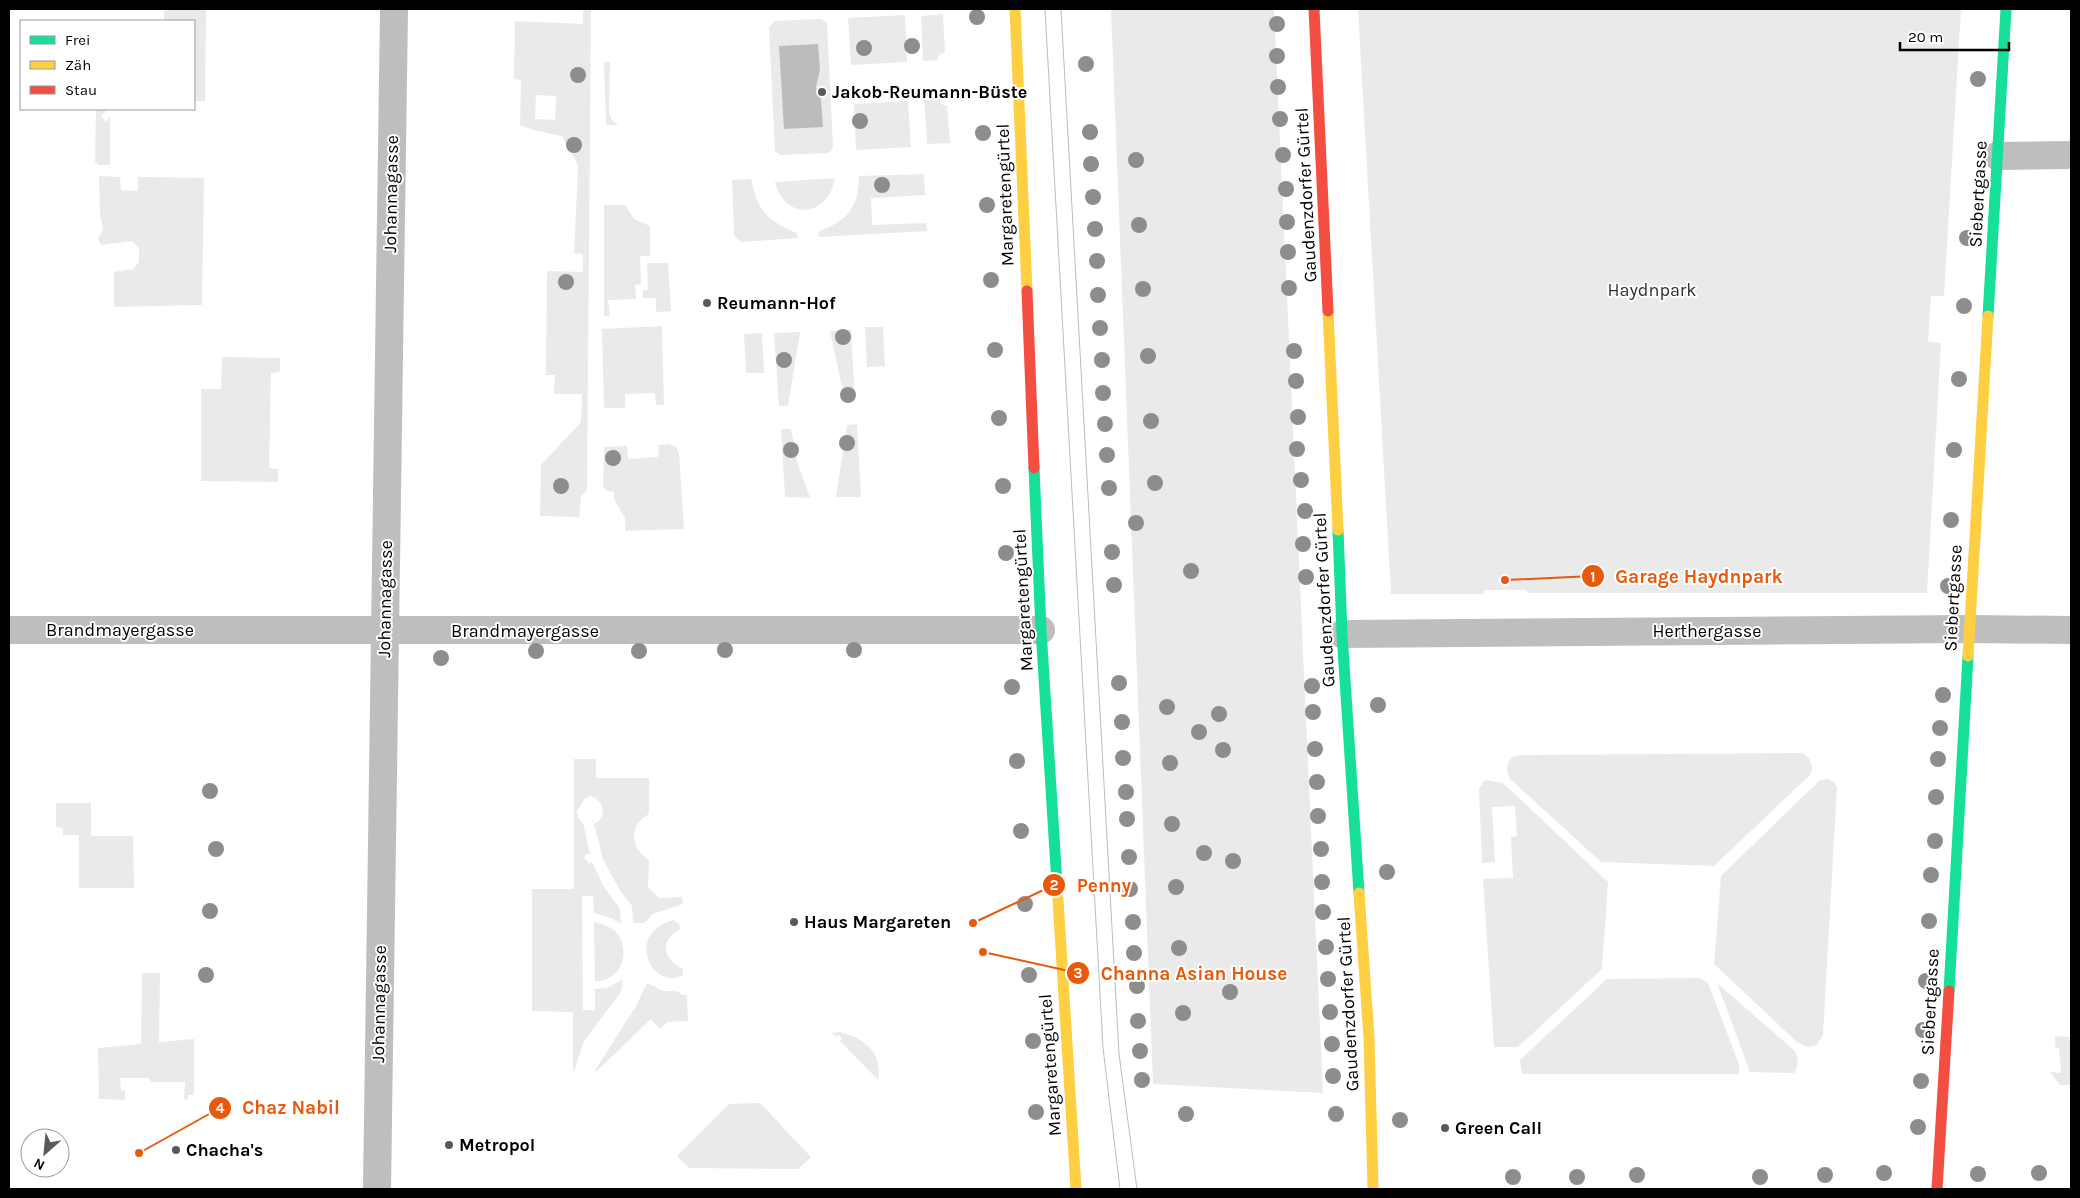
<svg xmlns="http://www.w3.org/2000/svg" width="2080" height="1198" font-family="Karla,sans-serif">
<rect width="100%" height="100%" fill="#fff"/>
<!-- green -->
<path fill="#eaeaea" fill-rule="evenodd" d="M164,9H206L205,101H194V21H164Z
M583,9H591L587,490L581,496L579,517L540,516L541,465L581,422L582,394H554L555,375H546L547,271L583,272V254L574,253L578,165L562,136L533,130L520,125L521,80L514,79L515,21L583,24ZM536,95L556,96L555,120L535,119Z
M1111,9H1274L1323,1093L1153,1084Z
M1358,9H1961L1944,296H1931L1928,342L1941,343L1927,593H1527V590H1484V594H1391Z
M943,14L945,52L939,55L937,60L923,61L921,16Z
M905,15L907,62L851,65L848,18Z
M820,19L827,22L833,148L829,153L781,155L775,151L769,28L774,21ZM779,46L820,70L816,87L821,100Z
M604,62H610L609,114L612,120L618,125H606Z
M939,98L941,104L947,106L950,143L927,144L924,99Z
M908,101L911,147L856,150L854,104Z
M96,109H107L101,116L106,122L110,117V165H99L95,162Z
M924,174L925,195L871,198L872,225L926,223L927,231L819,237L818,232C848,220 858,209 859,176Z
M99,176L120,177L121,190L138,191V177L204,178L202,305L114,307V272L133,269L139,262V248L132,241L101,245L98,239L103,229L100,215Z
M835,178C829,218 784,221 775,182Z
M751,179C758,211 767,221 797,233L798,238L741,242L734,236L732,180Z
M604,205H625L634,219L650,226V256H640L641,284L635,285L636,299L608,300L610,316H604Z
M647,263H668L671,311L656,312V298H643V290H648Z
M662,326L664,405H656L655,393L625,394V408H604L602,329Z
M865,327H883L885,366L867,367Z
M851,330L855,400L845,401L830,331Z
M800,332L788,406H779L774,333Z
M762,333L764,373H746L744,334Z
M222,357L280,358V372L271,373L269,468L278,469V482L201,481V389H221Z
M857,424L861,497H836L847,425Z
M781,429H791L797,461L810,498L785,497Z
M669,444L676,447L679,453L684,529L625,531V518L614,499V492L608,491L603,487L604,447L627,446L628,459L658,457L659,445Z
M1802,753C1811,759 1813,763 1811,774L1714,866L1601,862L1510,779C1505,769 1506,764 1513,756L1524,755Z
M574,759H596V778H649V814C628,825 630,848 649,860L648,887L659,898L682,897L683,904L653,914L644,923H633L632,906L621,892L603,859L594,824C608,818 604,801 591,796L585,798L577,811L578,818L583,823L590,854H586L584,858L589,863L592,862L604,887L620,909L621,924L612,918L594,913L593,896H582L583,1010H595V989L607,988L623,979L621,992L584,1041L573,1074V1012L532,1011V889H574Z
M1828,779L1834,782L1837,787L1823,1035L1817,1045L1807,1047L1797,1042L1714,964L1721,876L1820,780Z
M1485,780L1503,783L1608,882L1602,969L1518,1047H1494L1483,879L1513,878L1511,837L1517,836L1515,806L1492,807L1495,862L1482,863L1479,789Z
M56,803H91V836H133L134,888H79V835H63V828L56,827Z
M673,920L679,924L680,929C659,941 663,959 683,969V975C653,992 623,935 673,920Z
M594,922C602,924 610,926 616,932C632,951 621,983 595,981Z
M142,973H160L159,1042L194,1039V1095H188V1100L184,1099L185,1082H152L148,1078H120L121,1090L125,1091V1100L99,1099L98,1048L141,1044Z
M1700,978L1708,983L1739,1064V1074H1522L1520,1060L1607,979Z
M647,983L663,991H677L682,995H687L688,1021L668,1022L660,1029L651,1019L597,1071L594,1072L636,1006Z
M1717,983L1795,1051C1799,1060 1799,1065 1794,1073L1750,1072Z
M839,1032C864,1037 883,1053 878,1080L840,1041L842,1038L838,1035L836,1037L832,1033Z
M2055,1036L2071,1037V1085H2060L2050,1072L2061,1073L2059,1048L2055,1047Z
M760,1103L811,1157L798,1169L689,1168L677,1156L729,1104Z"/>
<!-- water -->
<path fill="#bcbcbc" d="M818,44L820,70L816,87L821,100L823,127L784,129L779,46Z"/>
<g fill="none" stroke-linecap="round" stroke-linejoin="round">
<!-- street -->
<path stroke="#bebebe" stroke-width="28" d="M1997,156L2071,155
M9,630H1041
M1342,634L1969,629L2071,630
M377,1189L394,9"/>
<!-- fast -->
<path stroke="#16e098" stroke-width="11" d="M1988,316L2006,9
M1034,468L1041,630L1057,884
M1338,530L1342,634L1359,893
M1949,991L1968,656"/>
<!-- slow -->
<path stroke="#ffcf43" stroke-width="11" d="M1015,9L1027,291
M1328,311L1338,530
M1968,656L1988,316
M1057,884L1076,1189
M1359,893L1369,1038L1373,1189"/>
<!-- jam -->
<path stroke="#f24e42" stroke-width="11" d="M1314,9L1328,311
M1027,291L1034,468
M1937,1189L1949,991"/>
<!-- tram -->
<path stroke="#bdbdbd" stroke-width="1" d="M1045,9L1103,1048L1120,1189
M1061,9L1119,1054L1137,1189"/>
</g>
<!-- trees -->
<g fill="#8d8d8d">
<circle cx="977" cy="17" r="8"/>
<circle cx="1277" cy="24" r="8"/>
<circle cx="912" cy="46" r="8"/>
<circle cx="864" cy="48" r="8"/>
<circle cx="1277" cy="56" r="8"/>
<circle cx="1086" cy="64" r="8"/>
<circle cx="578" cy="75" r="8"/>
<circle cx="1978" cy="79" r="8"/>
<circle cx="1278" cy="87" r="8"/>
<circle cx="1280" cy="119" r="8"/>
<circle cx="860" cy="121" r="8"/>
<circle cx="1090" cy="132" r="8"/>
<circle cx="983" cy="133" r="8"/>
<circle cx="574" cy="145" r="8"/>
<circle cx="1283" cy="155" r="8"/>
<circle cx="1136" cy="160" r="8"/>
<circle cx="1091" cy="164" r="8"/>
<circle cx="882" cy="185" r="8"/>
<circle cx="1286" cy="189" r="8"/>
<circle cx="1093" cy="197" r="8"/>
<circle cx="987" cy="205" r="8"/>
<circle cx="1287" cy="222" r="8"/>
<circle cx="1139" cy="225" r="8"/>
<circle cx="1095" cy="229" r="8"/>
<circle cx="1967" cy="238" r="8"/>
<circle cx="1288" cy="252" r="8"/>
<circle cx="1097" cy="261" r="8"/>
<circle cx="991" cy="280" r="8"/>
<circle cx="566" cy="282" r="8"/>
<circle cx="1289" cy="288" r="8"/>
<circle cx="1143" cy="289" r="8"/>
<circle cx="1098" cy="295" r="8"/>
<circle cx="1964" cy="306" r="8"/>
<circle cx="1100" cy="328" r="8"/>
<circle cx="843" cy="337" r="8"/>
<circle cx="995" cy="350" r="8"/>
<circle cx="1294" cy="351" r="8"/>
<circle cx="1148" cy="356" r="8"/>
<circle cx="784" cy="360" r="8"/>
<circle cx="1102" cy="360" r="8"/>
<circle cx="1959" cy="379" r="8"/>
<circle cx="1296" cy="381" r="8"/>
<circle cx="1103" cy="393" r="8"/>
<circle cx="848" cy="395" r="8"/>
<circle cx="1298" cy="417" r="8"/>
<circle cx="999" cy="418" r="8"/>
<circle cx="1151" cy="421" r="8"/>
<circle cx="1105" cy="424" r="8"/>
<circle cx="847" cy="443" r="8"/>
<circle cx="1297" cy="449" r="8"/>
<circle cx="791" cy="450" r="8"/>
<circle cx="1954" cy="450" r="8"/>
<circle cx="1107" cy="455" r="8"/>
<circle cx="613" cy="458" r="8"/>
<circle cx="1301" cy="480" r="8"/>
<circle cx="1155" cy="483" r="8"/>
<circle cx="561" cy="486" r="8"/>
<circle cx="1003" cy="486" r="8"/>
<circle cx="1109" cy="488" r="8"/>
<circle cx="1305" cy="511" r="8"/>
<circle cx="1951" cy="520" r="8"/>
<circle cx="1136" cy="523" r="8"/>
<circle cx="1303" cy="544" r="8"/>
<circle cx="1112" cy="552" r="8"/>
<circle cx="1006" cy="553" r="8"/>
<circle cx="1191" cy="571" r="8"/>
<circle cx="1306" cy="577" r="8"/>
<circle cx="1114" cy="585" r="8"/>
<circle cx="1948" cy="586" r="8"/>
<circle cx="725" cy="650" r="8"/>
<circle cx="854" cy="650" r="8"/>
<circle cx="536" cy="651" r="8"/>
<circle cx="639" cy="651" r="8"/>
<circle cx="441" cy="658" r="8"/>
<circle cx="1119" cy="683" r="8"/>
<circle cx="1312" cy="686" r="8"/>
<circle cx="1012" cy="687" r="8"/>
<circle cx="1943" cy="695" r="8"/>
<circle cx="1378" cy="705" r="8"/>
<circle cx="1167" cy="707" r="8"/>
<circle cx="1313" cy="712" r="8"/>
<circle cx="1219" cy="714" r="8"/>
<circle cx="1122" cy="722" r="8"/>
<circle cx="1940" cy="728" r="8"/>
<circle cx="1199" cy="732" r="8"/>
<circle cx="1315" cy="749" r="8"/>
<circle cx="1223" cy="750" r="8"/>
<circle cx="1123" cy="758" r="8"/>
<circle cx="1938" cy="759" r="8"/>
<circle cx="1017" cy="761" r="8"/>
<circle cx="1170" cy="763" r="8"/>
<circle cx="1317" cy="782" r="8"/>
<circle cx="210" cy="791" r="8"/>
<circle cx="1126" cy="792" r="8"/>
<circle cx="1936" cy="797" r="8"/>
<circle cx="1318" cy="816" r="8"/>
<circle cx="1127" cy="819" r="8"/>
<circle cx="1172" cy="824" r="8"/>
<circle cx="1021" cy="831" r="8"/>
<circle cx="1935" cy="841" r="8"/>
<circle cx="216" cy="849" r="8"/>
<circle cx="1321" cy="849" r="8"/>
<circle cx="1204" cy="853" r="8"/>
<circle cx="1129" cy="857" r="8"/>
<circle cx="1233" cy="861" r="8"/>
<circle cx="1387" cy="872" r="8"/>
<circle cx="1931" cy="875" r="8"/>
<circle cx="1322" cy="882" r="8"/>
<circle cx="1176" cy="887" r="8"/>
<circle cx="1130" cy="889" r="8"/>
<circle cx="1025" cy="904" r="8"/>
<circle cx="210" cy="911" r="8"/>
<circle cx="1323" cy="912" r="8"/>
<circle cx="1929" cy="921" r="8"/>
<circle cx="1133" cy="922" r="8"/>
<circle cx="1326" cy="947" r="8"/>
<circle cx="1179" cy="948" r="8"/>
<circle cx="1134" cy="953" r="8"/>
<circle cx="206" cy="975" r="8"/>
<circle cx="1029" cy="975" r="8"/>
<circle cx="1328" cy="979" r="8"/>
<circle cx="1926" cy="981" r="8"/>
<circle cx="1137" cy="986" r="8"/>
<circle cx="1230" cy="992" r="8"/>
<circle cx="1330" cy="1012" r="8"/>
<circle cx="1183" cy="1013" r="8"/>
<circle cx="1138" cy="1021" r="8"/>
<circle cx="1923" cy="1030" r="8"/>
<circle cx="1033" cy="1041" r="8"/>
<circle cx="1332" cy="1044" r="8"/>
<circle cx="1140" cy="1051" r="8"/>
<circle cx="1333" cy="1076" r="8"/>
<circle cx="1142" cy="1080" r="8"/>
<circle cx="1921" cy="1081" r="8"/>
<circle cx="1036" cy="1112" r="8"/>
<circle cx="1186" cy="1114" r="8"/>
<circle cx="1336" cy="1114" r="8"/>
<circle cx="1400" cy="1120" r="8"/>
<circle cx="1918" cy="1127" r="8"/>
<circle cx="1884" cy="1173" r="8"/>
<circle cx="2039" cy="1173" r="8"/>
<circle cx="1978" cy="1174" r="8"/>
<circle cx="1637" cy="1175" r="8"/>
<circle cx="1825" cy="1175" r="8"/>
<circle cx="1513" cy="1177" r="8"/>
<circle cx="1577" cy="1177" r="8"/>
<circle cx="1760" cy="1177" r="8"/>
</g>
<!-- markers -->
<g fill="#595959" stroke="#fff" stroke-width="2">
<circle cx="822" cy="92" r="5"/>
<circle cx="707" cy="303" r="5"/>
<circle cx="794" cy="922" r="5"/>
<circle cx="1445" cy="1128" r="5"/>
<circle cx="449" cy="1145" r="5"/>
<circle cx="176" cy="1150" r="5"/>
</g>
<g text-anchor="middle" stroke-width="4" stroke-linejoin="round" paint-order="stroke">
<!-- poi labels -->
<g font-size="18" font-weight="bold" fill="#000" stroke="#fff" text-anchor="start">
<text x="832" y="98">Jakob-Reumann-Büste</text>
<text x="717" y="309">Reumann-Hof</text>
<text x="804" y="928">Haus Margareten</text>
<text x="1455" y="1134">Green Call</text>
<text x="459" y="1151">Metropol</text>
<text x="186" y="1156">Chacha's</text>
</g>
<!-- street labels -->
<g font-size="18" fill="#000" stroke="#fff">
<text transform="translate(391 194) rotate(-89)" y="6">Johannagasse</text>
<text transform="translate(1978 194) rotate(-87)" y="6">Siebertgasse</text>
<text transform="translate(1005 195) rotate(-92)" y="6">Margaretengürtel</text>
<text transform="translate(1306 195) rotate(-93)" y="6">Gaudenzdorfer Gürtel</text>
<text transform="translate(1953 598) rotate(-87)" y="6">Siebertgasse</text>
<text transform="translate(385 599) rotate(-89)" y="6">Johannagasse</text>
<text transform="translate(1023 600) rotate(-93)" y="6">Margaretengürtel</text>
<text transform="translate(1324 600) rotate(-93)" y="6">Gaudenzdorfer Gürtel</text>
<text x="120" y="636">Brandmayergasse</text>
<text x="525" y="637">Brandmayergasse</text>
<text x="1707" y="637">Herthergasse</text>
<text transform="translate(1930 1002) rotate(-87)" y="6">Siebertgasse</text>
<text transform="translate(379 1004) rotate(-89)" y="6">Johannagasse</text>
<text transform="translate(1348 1004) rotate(-93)" y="6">Gaudenzdorfer Gürtel</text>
<text transform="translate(1050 1065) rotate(-94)" y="6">Margaretengürtel</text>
</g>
<!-- park labels -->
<g font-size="18" fill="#2f2f2f" stroke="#fff">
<text x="1652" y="296">Haydnpark</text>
</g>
</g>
<!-- callouts -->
<path fill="none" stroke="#e8590c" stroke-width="2" d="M1505 580L1593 576M973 923L1054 885M983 952L1078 973M139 1153L220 1108"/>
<g fill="#e8590c" stroke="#fff" stroke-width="2">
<circle cx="1505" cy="580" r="5"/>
<circle cx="973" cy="923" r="5"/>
<circle cx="983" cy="952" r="5"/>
<circle cx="139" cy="1153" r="5"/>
<circle cx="1593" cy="576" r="12"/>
<circle cx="1054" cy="885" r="12"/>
<circle cx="1078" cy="973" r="12"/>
<circle cx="220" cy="1108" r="12"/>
</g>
<g font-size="15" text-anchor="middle" font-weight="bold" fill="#fff">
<text x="1593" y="582">1</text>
<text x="1054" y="890">2</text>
<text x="1078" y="978">3</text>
<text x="220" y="1113">4</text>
</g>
<g font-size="19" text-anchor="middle" font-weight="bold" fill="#e8590c" stroke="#fff" stroke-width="4" stroke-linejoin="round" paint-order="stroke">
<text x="1699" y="583">Garage Haydnpark</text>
<text x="1104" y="892">Penny</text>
<text x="1194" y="980">Channa Asian House</text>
<text x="291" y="1114">Chaz Nabil</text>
</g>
<!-- border -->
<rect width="2080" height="1198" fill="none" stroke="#000000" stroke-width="20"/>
<!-- legend -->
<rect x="20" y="20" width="175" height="90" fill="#ffffff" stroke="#999999"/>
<rect x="30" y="36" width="25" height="8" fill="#16e098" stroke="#999999"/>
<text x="65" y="45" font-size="15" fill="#000000">Frei</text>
<rect x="30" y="61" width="25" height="8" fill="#ffcf43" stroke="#999999"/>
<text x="65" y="70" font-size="15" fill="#000000">Zäh</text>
<rect x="30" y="86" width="25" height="8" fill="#f24e42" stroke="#999999"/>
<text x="65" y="95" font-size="15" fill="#000000">Stau</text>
<!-- north arrow -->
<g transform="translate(45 1153) rotate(207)"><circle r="24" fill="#ffffff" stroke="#999999"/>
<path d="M0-4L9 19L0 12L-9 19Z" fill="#595959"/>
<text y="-8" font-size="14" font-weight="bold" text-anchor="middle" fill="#000000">N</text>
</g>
<!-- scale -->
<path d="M1900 42v8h109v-8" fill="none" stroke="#000000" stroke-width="2.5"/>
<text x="1908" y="42" font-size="15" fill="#000000" stroke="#ffffff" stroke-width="4" paint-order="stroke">20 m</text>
</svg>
